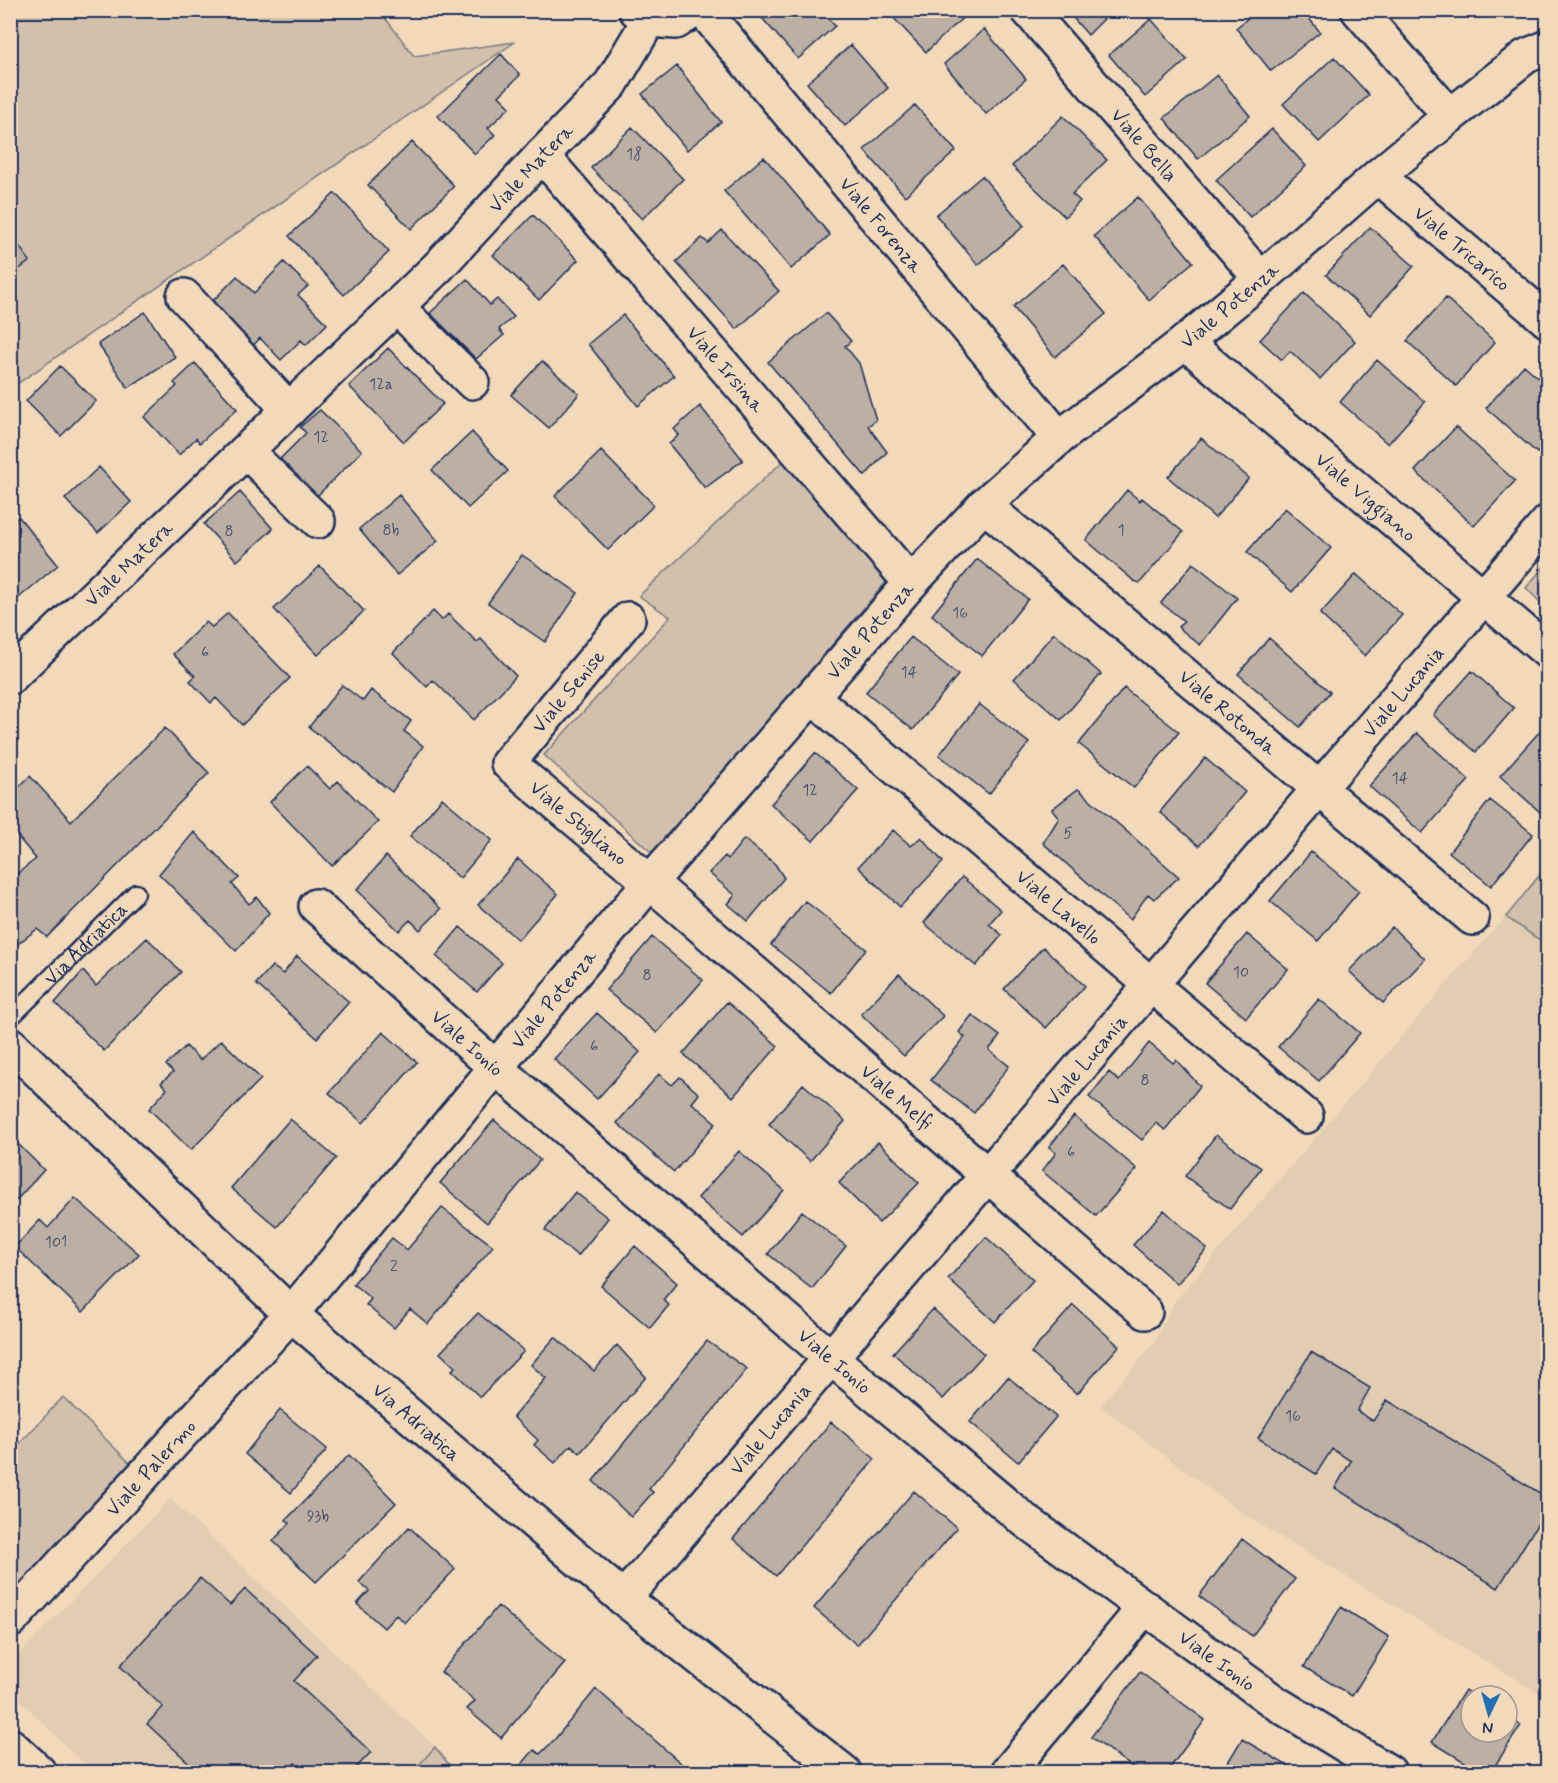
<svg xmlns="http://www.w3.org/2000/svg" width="1558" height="1783" font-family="Mynerve,sans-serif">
<rect width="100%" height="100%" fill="#f2d9b9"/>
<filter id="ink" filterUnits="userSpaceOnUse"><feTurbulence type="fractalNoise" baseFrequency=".0167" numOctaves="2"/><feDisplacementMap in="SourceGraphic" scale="12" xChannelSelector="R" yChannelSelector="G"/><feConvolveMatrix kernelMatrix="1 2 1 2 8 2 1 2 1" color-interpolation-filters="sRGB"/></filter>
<g filter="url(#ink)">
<!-- built -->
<path fill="#e2ccb2" d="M1506,917L1547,945V1698L1243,1514L1100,1406L1154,1343L1174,1303L1475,951Z
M170,1499L435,1747L413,1772H92L11,1691L10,1664Z"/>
<!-- green -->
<path fill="#d2c0ac" stroke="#767885" stroke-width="1.5" d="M10,11H380L414,56L515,42L11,388Z
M784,460L887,581L653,854L544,755L670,617L639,596Z
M1547,563V609L1526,588Z
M1547,866V945L1506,917Z
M63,1397L133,1466L10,1600V1454Z
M435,1747L455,1772H413Z"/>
<!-- building -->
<path fill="#bdafa3" stroke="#1b2f5e" stroke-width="1.5" d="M755,10H821L835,26L798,59Z
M886,10H969L970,11L926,52Z
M1066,10H1113L1088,35Z
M1258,10H1302L1320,32L1271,71L1236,28Z
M1151,19L1187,60L1145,97L1109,55Z
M984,29L1026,79L986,114L944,64Z
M851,45L888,88L845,126L807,83Z
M501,54L520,75L499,96L510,107L488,128L495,135L475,154L438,116Z
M1334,57L1369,95L1319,142L1283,104Z
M677,66L721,122L687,150L642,94Z
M1217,75L1250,116L1198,159L1164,118Z
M915,105L956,151L905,196L864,150Z
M1063,116L1107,160L1072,194L1080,201L1065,217L1012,166Z
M632,127L683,179L642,219L591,168Z
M1272,129L1306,166L1250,217L1216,180Z
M412,142L454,186L411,229L368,185Z
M764,157L830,235L791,269L724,191Z
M982,176L1024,226L978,265L936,215Z
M335,193L389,252L344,295L289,236Z
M1138,197L1193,262L1149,300L1094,236Z
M533,215L578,260L539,300L493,255Z
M1370,227L1414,266L1370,315L1326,275Z
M722,230L779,291L737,329L676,262L702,238L708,243Z
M10,234L30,261L10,276Z
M284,262L308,286L298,295L327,324L306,345L301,340L281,360L260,338L251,348L208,306L237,276L254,293Z
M1063,264L1106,314L1055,357L1013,307Z
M467,279L490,305L497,299L514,317L499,329L504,335L476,359L430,313Z
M1304,293L1355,341L1320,379L1290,351L1282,360L1260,340Z
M1446,298L1495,342L1456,386L1407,341Z
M145,312L175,357L128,388L98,344Z
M826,313L851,341L845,346L859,363L876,420L868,426L887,452L865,476L768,362Z
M623,315L674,376L638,406L588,344Z
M388,348L443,404L404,442L349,386Z
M1377,360L1425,402L1388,444L1340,402Z
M542,361L579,394L549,428L511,395Z
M195,363L237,409L200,443L196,438L179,455L144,417L177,386L174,383Z
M1524,365L1548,386V441L1537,453L1486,408Z
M60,366L96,401L61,436L26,401Z
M700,406L743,460L705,488L669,444L679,435L674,429Z
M320,410L362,451L317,496L280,459L306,433L300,427Z
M1456,427L1515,481L1474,526L1415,471Z
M472,432L508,471L468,508L432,470Z
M1201,438L1249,478L1215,518L1168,477Z
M601,451L654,505L608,550L555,496Z
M99,467L131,502L98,533L65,499Z
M1127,490L1140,501L1142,498L1183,532L1140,583L1134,581L1086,540Z
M240,492L273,529L237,561L204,524Z
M399,495L438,541L397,575L359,529Z
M1285,508L1331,548L1292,592L1247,552Z
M19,517L58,565L15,601L10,595V523Z
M522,555L578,593L545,642L488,603Z
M977,559L1028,599L982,656L932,615Z
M1193,563L1237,598L1200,645L1178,627L1184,621L1161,603Z
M320,566L364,611L318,655L274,609Z
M1356,574L1402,615L1365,656L1320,614Z
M433,611L442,620L448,614L477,642L481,639L516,676L474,720L433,680L427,687L393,653Z
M228,613L290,678L242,725L216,698L211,703L190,681L195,676L173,654L206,622L212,627Z
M1054,633L1101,674L1061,720L1014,679Z
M911,637L958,675L913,730L866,692Z
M1269,638L1330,692L1300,727L1238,674Z
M1472,671L1514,708L1476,752L1433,715Z
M342,685L363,701L371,690L411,721L404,731L423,746L392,792L309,727Z
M1124,688L1179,732L1134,788L1079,744Z
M979,704L1029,743L989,794L939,755Z
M165,728L209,773L47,937L37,929L10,950V879L36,859L14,832L10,835V783L16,790L30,776L71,821Z
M1541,730L1548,736V806L1541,813L1500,776Z
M1417,733L1469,780L1422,833L1369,786Z
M815,753L858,790L813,841L771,804Z
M1205,758L1245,792L1199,846L1160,812Z
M307,766L330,789L338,781L378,822L332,866L270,802Z
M1078,789L1179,877L1154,899L1148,894L1130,920L1043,843L1059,818L1052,809Z
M442,798L492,840L460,878L410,836Z
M1490,800L1533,834L1491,886L1449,852Z
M893,830L911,846L921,837L943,862L900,907L858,867Z
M194,832L239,878L232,884L249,904L257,897L269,913L236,951L159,874Z
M744,839L775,864L784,878L748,921L728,904L735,895L709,873L725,856L728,859Z
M1311,852L1359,891L1318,941L1270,901Z
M386,856L441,909L420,930L410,920L399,931L357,890Z
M518,859L558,894L518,940L478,905Z
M962,877L1001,910L989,924L1002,935L976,966L924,923Z
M805,901L866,949L831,993L771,945Z
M460,927L502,963L477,992L436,956Z
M1392,927L1425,959L1383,1003L1349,971Z
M1247,934L1288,969L1246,1018L1205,983Z
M652,937L703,980L657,1033L606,990Z
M147,938L181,972L104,1051L55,1003L83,971L96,986Z
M1043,947L1085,986L1046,1028L1004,989Z
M297,956L349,1002L317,1038L256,984L272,966L283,974Z
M899,974L943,1016L904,1056L861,1014Z
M1319,999L1360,1033L1319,1081L1278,1047Z
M727,1002L778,1046L733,1097L683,1054Z
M597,1013L640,1052L597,1099L554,1059Z
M972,1015L1000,1036L989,1050L1009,1066L974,1113L931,1080L965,1037L959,1032Z
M383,1032L417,1062L363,1123L329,1093Z
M221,1040L261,1079L191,1150L149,1109L167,1089L161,1083L173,1072L166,1065L186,1046L200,1060Z
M1149,1043L1173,1063L1176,1060L1200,1086L1165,1130L1156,1123L1142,1140L1089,1097L1109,1072L1119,1081Z
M659,1074L672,1085L680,1077L699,1094L692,1103L716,1123L674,1172L617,1123Z
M803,1084L845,1121L810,1161L769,1124Z
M1074,1116L1137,1169L1096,1216L1042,1171L1056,1153L1049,1147Z
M290,1119L336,1158L277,1227L231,1188Z
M494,1120L540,1160L487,1223L440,1183Z
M1216,1135L1261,1168L1230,1209L1185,1176Z
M10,1136L44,1170L10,1207Z
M878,1142L919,1183L879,1223L839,1183Z
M739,1151L784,1190L743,1237L698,1198Z
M575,1192L608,1218L578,1256L545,1230Z
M75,1198L139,1254L83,1312L15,1247L40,1220L48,1228Z
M442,1208L493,1246L428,1324L410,1309L394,1328L366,1305L371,1299L353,1284L392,1238L407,1250Z
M1164,1210L1207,1249L1177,1284L1133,1245Z
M802,1211L846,1246L812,1289L768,1254Z
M986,1237L1033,1280L995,1322L948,1279Z
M635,1246L677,1283L663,1300L669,1305L650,1328L601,1286Z
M1073,1305L1119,1346L1077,1394L1031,1353Z
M933,1309L984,1354L943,1399L893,1353Z
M478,1313L524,1351L480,1397L452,1370L455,1367L440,1353Z
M555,1337L594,1371L617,1345L646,1377L580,1453L571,1445L555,1463L534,1445L538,1440L513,1417L546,1378L531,1365Z
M707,1341L747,1369L649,1489L653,1492L631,1517L593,1481Z
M1311,1352L1370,1388L1357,1411L1373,1421L1387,1400L1548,1498V1507L1498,1588L1335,1488L1351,1461L1332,1449L1316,1474L1258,1438Z
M1008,1377L1056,1417L1018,1462L970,1422Z
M280,1410L327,1449L291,1493L245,1454Z
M831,1422L875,1459L776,1576L733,1539Z
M349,1455L396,1503L316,1582L273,1541L290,1523L286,1520Z
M914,1491L957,1528L857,1645L814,1608Z
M409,1527L455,1569L405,1623L396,1615L384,1628L357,1604L369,1591L359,1582Z
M1242,1539L1295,1579L1252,1636L1199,1596Z
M200,1578L230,1605L245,1589L317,1655L294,1681L371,1752L352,1772H306L295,1763L285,1772H199L147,1724L163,1707L120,1666Z
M498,1606L565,1663L501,1738L467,1709L475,1701L441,1672Z
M1341,1607L1389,1637L1352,1696L1304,1667Z
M1140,1672L1205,1720L1167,1772H1139L1091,1737Z
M596,1689L691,1772H515L534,1750L540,1754L555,1739Z
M1465,1690L1474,1696H1471V1732H1507V1717L1521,1725L1491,1772H1481L1432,1742Z
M1242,1739L1298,1772H1222Z"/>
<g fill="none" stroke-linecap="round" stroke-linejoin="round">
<defs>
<g id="lane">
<path id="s1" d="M10,1018L136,893"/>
</g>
<g id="street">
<path d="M636,10L649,20L676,22L695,10"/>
<path id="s2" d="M703,10L1059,438"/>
<path id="s3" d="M1028,10L1261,279"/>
<path d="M1358,10L1450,116"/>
<path id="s4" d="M542,155L911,583"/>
<path id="s5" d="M1378,176L1548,321"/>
<path d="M184,296L289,410"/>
<path d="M397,307L472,382"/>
<path id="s6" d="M1185,342L1548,652"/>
<path d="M246,451L318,521"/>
<path id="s7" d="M984,505L1472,918"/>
<path id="s8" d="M628,619L508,763L650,882L1145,1312"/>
<path id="s9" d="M10,677L438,267L542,155L611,84L649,20"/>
<path id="s10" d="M812,697L1306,1116"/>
<path id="s11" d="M316,906L495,1067L830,1357L1023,1519L1276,1703L1389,1772"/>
<path id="s12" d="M623,1598L647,1572L1548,522"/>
<path id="s13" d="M10,1621L291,1314L650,882L911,583L984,505L1059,438L1185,342L1261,279L1378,176L1450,116L1526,56L1548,47"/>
<path d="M10,1745L39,1772"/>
<path d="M1008,1772L1144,1608"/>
</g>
<g id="primary">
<path id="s14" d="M10,1044L291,1314L623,1598L844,1772"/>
</g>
</defs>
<!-- lane casing -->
<use href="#lane" stroke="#1b2f5e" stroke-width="21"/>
<!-- street casing -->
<use href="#street" stroke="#1b2f5e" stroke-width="38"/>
<!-- primary casing -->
<use href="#primary" stroke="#1b2f5e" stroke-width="38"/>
<!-- lane -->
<use href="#lane" stroke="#f2d9b9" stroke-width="16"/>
<!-- street -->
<use href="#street" stroke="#f2d9b9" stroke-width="33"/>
<!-- primary -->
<use href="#primary" stroke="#f2d9b9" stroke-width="33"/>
</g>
</g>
<g text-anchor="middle" stroke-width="6" stroke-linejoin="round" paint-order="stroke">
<!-- number labels -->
<g font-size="16" fill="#444f6f">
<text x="634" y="159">18</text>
<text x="381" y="389">12a</text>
<text x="321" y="442">12</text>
<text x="391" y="535">8b</text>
<text x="1121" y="535">1</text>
<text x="229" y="536">8</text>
<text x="960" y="618">16</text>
<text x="205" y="657">6</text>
<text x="909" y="677">14</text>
<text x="1400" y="783">14</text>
<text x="810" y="795">12</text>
<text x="1068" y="838">5</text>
<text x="1241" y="977">10</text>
<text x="647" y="980">8</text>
<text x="594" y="1051">6</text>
<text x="1145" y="1085">8</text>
<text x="1071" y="1157">6</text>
<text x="56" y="1247">101</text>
<text x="394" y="1271">2</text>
<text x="1293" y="1421">16</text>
<text x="318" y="1521">93b</text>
</g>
<!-- street labels -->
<g font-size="20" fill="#1b2f5e" stroke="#f2d9b9">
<text dy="7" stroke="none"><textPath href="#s3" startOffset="178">Viale Bella</textPath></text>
<text dy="7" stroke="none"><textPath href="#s9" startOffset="728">Viale Matera</textPath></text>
<text dy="7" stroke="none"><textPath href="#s2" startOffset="279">Viale Forenza</textPath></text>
<text dy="7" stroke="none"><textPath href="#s5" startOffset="111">Viale Tricarico</textPath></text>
<text dy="7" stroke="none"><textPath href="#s13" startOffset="1798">Viale Potenza</textPath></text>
<text dy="7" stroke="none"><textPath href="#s4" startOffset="282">Viale Irsina</textPath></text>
<text dy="7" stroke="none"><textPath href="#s6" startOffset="238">Viale Viggiano</textPath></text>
<text dy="7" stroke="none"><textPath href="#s9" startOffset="164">Viale Matera</textPath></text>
<text dy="7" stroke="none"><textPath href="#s13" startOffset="1312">Viale Potenza</textPath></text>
<text transform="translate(568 691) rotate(-50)" y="7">Viale Senise</text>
<text dy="7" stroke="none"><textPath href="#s12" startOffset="1196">Viale Lucania</textPath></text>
<text dy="7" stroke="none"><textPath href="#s7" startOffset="320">Viale Rotonda</textPath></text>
<text dy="7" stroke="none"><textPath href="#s8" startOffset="280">Viale Stigliano</textPath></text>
<text dy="7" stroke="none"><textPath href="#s10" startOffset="324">Viale Lavello</textPath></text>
<text dy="7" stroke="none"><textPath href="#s1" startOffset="106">Via Adriatica</textPath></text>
<text dy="7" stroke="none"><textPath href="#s13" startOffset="826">Viale Potenza</textPath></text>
<text dy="7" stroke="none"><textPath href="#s11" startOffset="204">Viale Ionio</textPath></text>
<text dy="7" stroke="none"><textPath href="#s12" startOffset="710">Viale Lucania</textPath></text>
<text dy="7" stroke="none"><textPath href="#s8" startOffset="700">Viale Melfi</textPath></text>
<text dy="7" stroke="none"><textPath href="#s11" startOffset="690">Viale Ionio</textPath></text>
<text dy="7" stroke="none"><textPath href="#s14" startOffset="555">Via Adriatica</textPath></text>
<text dy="7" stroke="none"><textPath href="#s12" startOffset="224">Viale Lucania</textPath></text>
<text dy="7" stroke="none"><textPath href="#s13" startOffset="208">Viale Palermo</textPath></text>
<text dy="7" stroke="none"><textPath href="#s11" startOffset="1176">Viale Ionio</textPath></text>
</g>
</g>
<!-- margin -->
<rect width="1558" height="1783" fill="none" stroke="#f2d9b9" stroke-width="36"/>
<rect x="18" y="18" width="1522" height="1747" fill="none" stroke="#1b2f5e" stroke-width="2" filter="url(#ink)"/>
<!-- north arrow -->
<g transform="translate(1489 1714) rotate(185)"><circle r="28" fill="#f2d9b9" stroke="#9c9595" stroke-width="1.5"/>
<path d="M0-4.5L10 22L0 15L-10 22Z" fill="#1f6fb2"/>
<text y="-9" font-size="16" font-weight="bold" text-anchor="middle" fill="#1b2f5e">N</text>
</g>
</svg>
